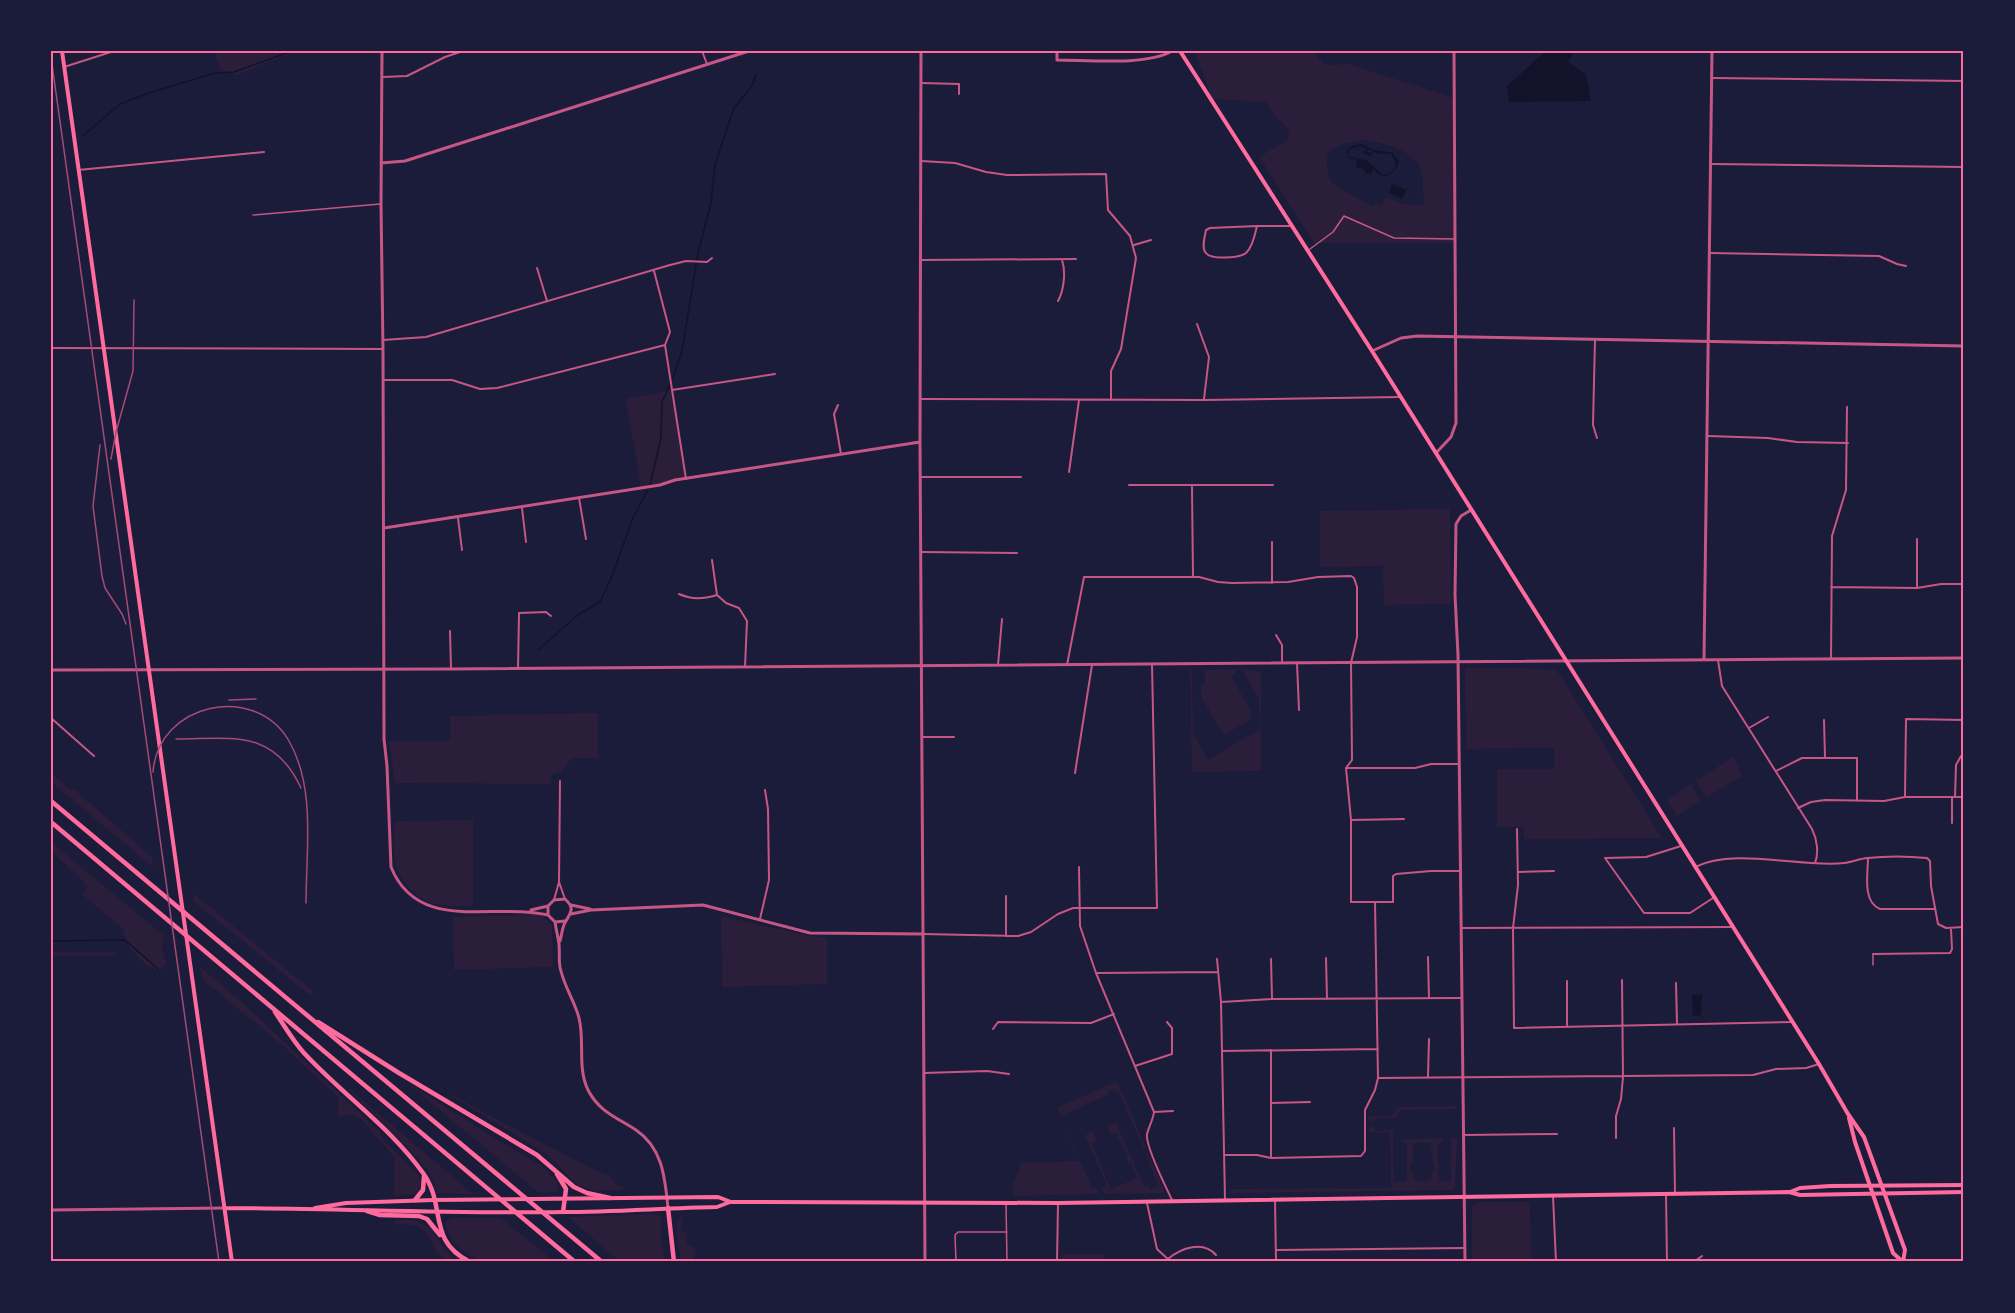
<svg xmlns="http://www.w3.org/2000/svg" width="2015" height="1313" font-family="'Nunito Sans',sans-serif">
<rect width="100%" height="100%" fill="#1b1b3a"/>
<!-- green -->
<path fill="#2a1e3b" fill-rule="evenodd" d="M214,51H296L237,75L221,71Z
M1195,51H1313L1325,65L1349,64L1454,98L1456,243H1314L1259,157L1287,140L1289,130L1276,117L1266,102L1212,99ZM1363,140C1382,142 1416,150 1422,173C1424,184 1422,195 1425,206L1404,204L1386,197L1381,206L1376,204L1374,207L1337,187L1329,179C1329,173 1327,165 1327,160C1327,143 1351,143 1363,140Z
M672,390L686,479L641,488L626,399Z
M1450,509L1451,604L1384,605L1383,566L1320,567V511Z
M1465,668H1523L1553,670L1558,672L1662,838L1524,839V827H1497V769H1554V748L1466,749Z
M1235,669V674L1231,676L1251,711L1250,720L1224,735L1201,697V685L1205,684V670Z
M1242,669L1261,672V771L1192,772L1190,670H1192L1193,732L1208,760L1260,729L1259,700Z
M598,713V758H572L561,771L552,775L550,784L395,783L389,741H450V716Z
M1734,756L1742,776L1706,798L1696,781Z
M51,773L72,791L74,789L152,857L154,868L51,782Z
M1691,784L1700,800L1677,816L1667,800Z
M473,820V906C461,906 448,907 436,904C413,899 395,876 394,853C393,843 394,831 395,821Z
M51,842L163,935L162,947L166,963L162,969C147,973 123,943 123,929L82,894L88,886L51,851Z
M193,893L314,992L311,996L194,902Z
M525,915H542L552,926L553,965L551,967L454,970L453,917Z
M721,916L809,936L827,938V984L722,987Z
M51,952H116L117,956H51Z
M200,967L242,1002L380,1132L383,1139L419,1176L422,1183L418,1194L394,1196V1157L361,1119L352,1115L338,1116V1097L281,1044L202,979Z
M405,1081L485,1132L542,1166L558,1182L557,1192L539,1193Z
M1117,1081L1146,1148L1139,1150L1143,1147L1118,1091L1115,1092L1113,1089L1109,1091L1108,1095L1061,1116L1092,1188H1096L1099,1194L1013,1196V1185L1021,1163L1079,1161L1057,1108Z
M430,1083L505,1124L606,1175L608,1173L616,1185L623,1187V1190H593L577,1185L548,1155Z
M350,1089L473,1194L437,1193L430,1174L424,1165L349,1090Z
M1457,1106V1109L1400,1110L1397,1118H1375V1122L1368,1120V1116H1390L1398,1107Z
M1116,1122L1144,1187L1149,1186L1151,1190L1158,1185L1146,1155L1141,1156L1148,1153L1165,1193L1104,1194L1102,1187L1107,1186L1085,1135L1093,1131L1097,1141L1092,1144L1111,1189L1137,1178L1134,1172L1132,1173L1134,1170L1131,1162L1128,1163L1126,1158L1128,1157L1121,1143H1120L1116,1133L1111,1135L1107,1125Z
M1370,1127H1375V1131L1393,1130L1394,1182L1407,1181V1143L1402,1142V1139L1442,1138V1142L1438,1143L1439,1181H1451V1138H1457L1455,1187L1452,1190L1231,1193L1228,1189L1391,1188L1390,1133L1368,1132ZM1413,1143H1431L1432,1162H1434V1171H1432L1431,1180L1419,1181L1414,1180L1413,1172H1410V1162H1413Z
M1481,1202H1530L1531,1262H1472V1207L1476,1203Z
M657,1214L661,1216V1239L665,1262H620L568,1217Z
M680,1217H683L680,1232L687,1233L686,1246H693L696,1253L692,1262H681L676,1226Z
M454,1218H501L555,1262H484C466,1255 446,1243 446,1221Z
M394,1220H415L425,1226H431L444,1249L458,1262C429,1262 438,1237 418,1227C412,1224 401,1225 395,1225Z
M1062,1254H1104V1262H1062Z"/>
<!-- water -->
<path fill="#12122b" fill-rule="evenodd" d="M1546,51H1574L1568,62L1586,75L1591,101L1509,102L1507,86Z
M1362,144L1374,150L1393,153L1399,162C1394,176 1383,181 1373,169L1372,173L1367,174L1363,169L1356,167L1357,160L1349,158L1346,151L1352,146ZM1359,146L1365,148V150L1362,153L1371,156L1372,153L1367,152L1368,149L1376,153L1391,154L1396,163C1395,171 1390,175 1382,174L1366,160L1350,157L1348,154L1349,150Z
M1392,184L1406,190L1402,199L1389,193Z
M1702,994L1701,1015L1693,1016L1692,995Z"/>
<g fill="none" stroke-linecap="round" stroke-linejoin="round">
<!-- stream -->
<path stroke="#12122b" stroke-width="1.5" d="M84,135L120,104L152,92L215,73L234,72L292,51
M672,380L682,351L698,253L711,203L715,165L734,108L752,86L756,75
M650,485L661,438L662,402L670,385
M538,650L578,615L600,602L613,574L632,520L648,489
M51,941L125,940L158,969"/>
<!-- service -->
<path stroke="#c65784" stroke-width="1.5" d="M253,215L380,204
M1310,249L1333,232L1344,216L1394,238L1455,239
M1873,955V965
M1006,1203L1007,1262
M956,1262L955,1235L958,1232H1007"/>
<!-- minor -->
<path stroke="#c65784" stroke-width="2" d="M702,51L707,64
M64,67L114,51
M383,77L407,76L445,57L463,51
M1712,78L1964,81
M921,83L959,84V94
M921,161L955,163L986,172L1007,175L1106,174L1108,210L1130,236L1136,258L1121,349L1111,371V400
M1711,164L1964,167
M78,170L264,152
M1257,226C1255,234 1253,247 1246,253C1240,258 1211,260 1206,253C1201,248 1205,236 1206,230L1210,228Z
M1257,226H1292
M1134,245L1151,240
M1710,253L1879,256L1897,264L1906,266
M921,260L1076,259
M537,268L547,301
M654,271L670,332L665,345L686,479
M1058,301C1064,290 1066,272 1062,260
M1197,324L1209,357L1204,399
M1595,339L1593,425L1597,438
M383,340L426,337L670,265L686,261L707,262L712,258
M51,348L383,349
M384,380H452L480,389L497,388L665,345
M672,390L775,374
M920,399L1204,400L1400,397
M838,405L834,414L841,454
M1708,436L1768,438L1797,442L1848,443
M1069,472L1079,400
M921,477H1021
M1129,485H1273
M1192,487L1193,577
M579,498L586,539
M522,508L526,542
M458,518L462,550
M1917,539V588
M921,552L1017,553
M712,560L717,595L726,603L739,608L747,621L745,667
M1272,583V542
M1831,587L1917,588L1941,584H1964
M679,594C693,600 703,599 717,595
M450,631L451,669
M1276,635L1282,645V663
M1831,659L1832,536L1846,490L1847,407
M1718,660L1722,686L1812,829C1817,839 1819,853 1815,863
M1297,663L1299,710
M998,665L1002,619
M1067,665L1084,577H1199L1218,582L1232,583L1288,582L1318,577L1351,576L1354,578L1357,587V637L1351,663L1352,760L1346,768
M518,669L519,613L546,612L551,616
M51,718L94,756
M1824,720L1825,758
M1749,728L1768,717
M922,737H954
M1346,768L1351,820V902H1393V876L1396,874L1431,871H1460
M1346,768H1415L1431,764H1459
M1776,771L1802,758H1857V799
M1075,773L1092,665
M1905,796L1906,719L1964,720
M1952,797V823
M1955,797L1956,765L1961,756
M1798,808L1811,802L1825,800L1884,801L1905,797H1964
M1351,820L1404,819
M1517,829L1518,885L1513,928L1514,1028L1792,1022
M1605,858L1644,913H1690L1713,898
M1605,858L1646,857L1681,846
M1868,858C1868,873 1862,902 1880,909H1934
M1079,867L1080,926L1096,973L1154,1112C1153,1120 1149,1126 1147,1134C1145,1146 1166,1187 1172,1200
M1695,867C1735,847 1800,868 1844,863C1852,862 1859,859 1867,858C1886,856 1907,856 1927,858L1930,861L1931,886L1938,924L1946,928L1964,927
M1518,872L1554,871
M559,882L565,899
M1006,896V936
M554,900L559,882L560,781
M760,919L769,880L768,809L765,790
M1462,928L1733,927
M923,934L1018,936L1031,932L1058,914L1073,908H1157L1152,664
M1873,954L1950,953L1952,949L1951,929
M1428,957L1429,998
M1326,958L1327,999
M1217,959L1221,1002L1225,1200
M1271,959L1272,999
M1096,973L1218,972
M1567,981V1025
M1676,983L1677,1023
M1221,1002L1272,999L1461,998
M993,1029L998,1022L1091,1023L1114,1014
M1271,1050V1158
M1222,1051L1378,1049
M1135,1066L1172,1054V1028L1167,1022
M924,1073L987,1071L1009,1074
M1428,1076L1429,1039
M1378,1078L1753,1075L1776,1069L1806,1068L1819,1064
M1271,1103L1310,1102
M1154,1112L1173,1111
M1674,1128L1675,1194
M1464,1135L1557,1134
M1616,1138V1116L1621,1099L1623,1077L1622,980
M1224,1155H1257L1271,1158L1361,1156L1365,1151V1110L1375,1090L1378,1078L1375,902
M1666,1194L1667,1262
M1553,1196L1556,1262
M1275,1199L1276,1262
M1147,1203L1157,1249L1171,1262
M1963,1227H1964
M1276,1250L1465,1248
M1168,1259C1181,1248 1203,1240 1216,1255
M1057,1262L1058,1203
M1672,1262L1695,1261L1702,1256"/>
<!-- tertiary -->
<path stroke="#c65784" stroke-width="3" d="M382,51L381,204L383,349L384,739L387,766L391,867C418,934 493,902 548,915
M921,51L920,442L925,1262
M1057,51V60C1088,60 1146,66 1172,51
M381,163L405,161L749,51
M1372,351L1401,338L1417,336L1964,346
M1436,453L1451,437L1456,423L1454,51
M384,528L660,485L675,480L920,442
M1704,659L1712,51
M51,670L451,669L1964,658
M571,905L590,909
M531,910L548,906
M571,914L591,910L703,905L810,933L923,934
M555,922C556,929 558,937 559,944C560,953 558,963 561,971C565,988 575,1002 579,1018C585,1042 577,1067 588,1090C599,1112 618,1118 636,1130C663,1148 665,1179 668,1208
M560,941C562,935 562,926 566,921C571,912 575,908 565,899L554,900L548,906V915L555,922L565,921
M51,1210L225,1208
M1465,1262L1458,655L1455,595L1456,524L1461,516L1471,510"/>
<!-- secondary -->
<path stroke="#ff6b9d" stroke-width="4" d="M62,51L232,1262
M1790,1192L1800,1188L1830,1186L1964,1185
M225,1208C337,1208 449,1214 562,1212C613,1212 665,1208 717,1207L730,1202
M315,1208L346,1203L434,1200L718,1197L731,1202L1058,1203L1789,1192L1800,1195L1964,1192"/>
<!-- primary -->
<path stroke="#ff6b9d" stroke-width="4" d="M1180,51L1372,351L1819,1064L1848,1114L1864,1137L1905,1250L1903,1262
M1849,1118L1855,1142L1893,1253L1903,1262"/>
<!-- motorway -->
<path stroke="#ff6b9d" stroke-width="4.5" d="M51,801L602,1262
M51,822L575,1262
M275,1012C284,1025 293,1041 304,1053C342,1094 390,1127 423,1173C447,1206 426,1240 470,1262
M318,1022L399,1073L537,1155L574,1187L587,1193L610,1198
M557,1174L566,1189L563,1212
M415,1200L423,1190L424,1176
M668,1208L674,1262
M367,1211L380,1215L419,1216L427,1219L440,1235"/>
<!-- rail -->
<path stroke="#a44b75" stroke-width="1.5" d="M51,57L219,1262
M100,445L93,506L102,576L105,588L122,614L126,624
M111,459L116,432L133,371L134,300
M229,700L256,699
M176,739C232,739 273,728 301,788
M153,772C158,703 255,682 289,741C316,788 306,850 306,903"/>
</g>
<!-- border -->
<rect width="2015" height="1313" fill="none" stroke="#1b1b3a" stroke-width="105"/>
<rect x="52" y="52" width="1910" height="1208" fill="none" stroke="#ff6b9d" stroke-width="2"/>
</svg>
